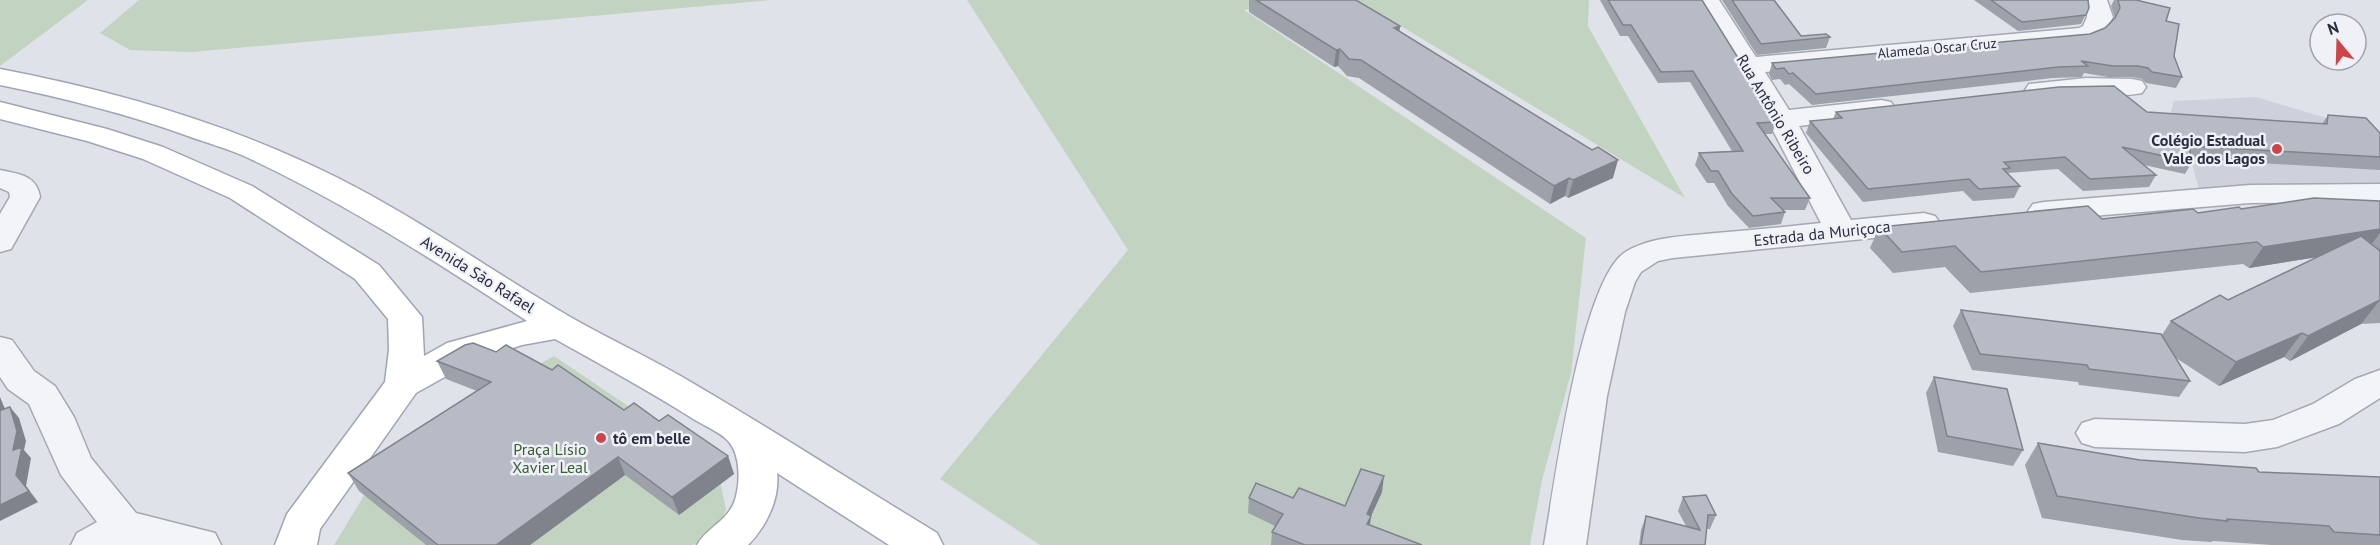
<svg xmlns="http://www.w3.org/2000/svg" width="2380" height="545" font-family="'PT Sans',sans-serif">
<rect width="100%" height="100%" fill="#e0e2e9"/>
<!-- built -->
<path fill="#ced1db" d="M2256,97L2380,134V199L2199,189L2189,153L2161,146L2174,101Z"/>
<!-- green -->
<path fill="#c3d3c1" d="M0,0H88L0,66Z
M139,0H771L192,52L130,50L100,33Z
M967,0H1294L1244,10L1586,238L1571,373L1542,480L1530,545H1040L940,479L1128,250Z
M1358,0H1589L1588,26L1685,198Z
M554,356L717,466L726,510L712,538L692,545H334L396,443Z"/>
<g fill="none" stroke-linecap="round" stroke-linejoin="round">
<defs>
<path id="minor" d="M1695,0H1719L1756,57L2079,28L2083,26L2087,17L2083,0H2107L2113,17L2102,36L2084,43L1765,72L1789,110L1881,100L1891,102L1895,108L1891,114L1799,126L1851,220L1924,213L1935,216L1940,223L1935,230L1924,233L1673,258L1658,261L1641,272L1635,282L1625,312L1607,396L1586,545H1544C1554,489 1581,276 1627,251C1654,236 1687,236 1716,233C1751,230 1786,227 1821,223L1767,119Z
M2086,78L2132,79L2142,81L2146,87L2142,93C2123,97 2104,94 2085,94C2067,95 2048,100 2029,96L2025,90L2029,84Z
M0,170C18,174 37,175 40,197L11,249L0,252V214L10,197L9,192L0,188Z
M2380,184V202L2250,203L2044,220L2033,218L2028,211L2033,204L2044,202L2250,185Z
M0,337L12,340L34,371L55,386L74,417L91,458L136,513L215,533L221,545H71L77,533L97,522L61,475L29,404L8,389L0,377Z
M2380,370V398L2339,424L2277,447L2245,452L2095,447L2082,443L2076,433L2082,423L2095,419L2245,424L2273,420L2313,404L2355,379Z"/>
<path id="major" d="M0,69C116,91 230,124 336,177C418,218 493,272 572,318C609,339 648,357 684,378C770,428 853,482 937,533L943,545H889L777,473C780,499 766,527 748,545H697C707,527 728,521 735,500C740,484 741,456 729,442C722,433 705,426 695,420C649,391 602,365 555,339L522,345L473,361L416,393L320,529L317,545H275L287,514L385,382L389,350L388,319L355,279L230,198L143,159L87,141L0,119V102L107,129L163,147L252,186L379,265L422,317L424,356L447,343L527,321C435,261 344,202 244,156C226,148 207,143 188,136C127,114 64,98 0,85Z"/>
</defs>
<!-- minor casing -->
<use href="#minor" stroke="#a5a8b3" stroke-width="3"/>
<!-- major casing -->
<use href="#major" stroke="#9fa5b5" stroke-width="3"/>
<!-- minor -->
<use href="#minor" fill="#f2f4f7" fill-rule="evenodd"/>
<!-- major -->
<use href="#major" fill="#fff" fill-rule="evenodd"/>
</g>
<!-- wall -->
<path fill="#9da1aa" d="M1249,0H1356L1400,26L1399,32L1613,178L1568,198L1565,196L1550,204L1359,78L1347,76L1338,66L1334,67L1249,12Z
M1600,0H1702L1745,69L1743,74L1776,122L1772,134H1765L1810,198L1805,210H1783L1785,212L1781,224L1749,228L1728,206L1714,183H1707L1695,165L1699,153L1732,151L1690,82L1658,83L1628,36H1620Z
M1722,0H1774L1801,36L1830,37L1826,48L1757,55Z
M1974,0H2088L2089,8L2081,24L2018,31Z
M2114,0H2136L2166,21L2174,56L2182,77L2176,88L2146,83L2142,79L2132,77H2108L2084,73L2082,77L2053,78L1812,105L1789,84L1785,85L1780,79L1772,80L1769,74L1772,63L2090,34L2105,28L2115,18L2111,6Z
M1836,112H2147L2322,124L2328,115L2380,133V170L2191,159L2192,162L2185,174L2144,165L2156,175L2149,187L2083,191L2058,169L2008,173L2020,186L2014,198L1973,201L1963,191L1863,202L1806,133L1810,121L1833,119Z
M2380,201V323L2361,324L2290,361L2284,357L2219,386L2176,358L2190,381L2179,397L2079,385L2078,382L1972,370L1953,326L1961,310L2162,335L2171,321L2228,300L2318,257L2249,268L2243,264L1970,293L1945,267L1893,273L1870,248L1879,227L2102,219L2241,209Z
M437,361L624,410L659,421L728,456L734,474L679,515L625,475L530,545H426L359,491L348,473L477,391L446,379Z
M1934,377L2023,450L2013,466L1938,452L1926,393Z
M2038,443L2140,460L2259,472L2380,477V545H2272L2213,541L2211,542L2182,540L2042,518L2025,465Z
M1382,492L1371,516L1370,525L1422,545H1271L1272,532L1275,526L1248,513L1249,498H1293L1345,506Z
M1683,497L1716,515L1710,529H1706L1705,545H1639L1641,530L1646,516L1686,526L1678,511Z"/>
<!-- shaded-wall -->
<path fill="#80838b" d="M1400,26L1398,43L1394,28Z
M1340,49L1338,66L1334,67L1336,50Z
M1618,160L1613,178L1568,198L1573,180Z
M1569,178L1565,196L1550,204L1554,186Z
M2380,229V233L2368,249L2249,268L2263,247Z
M2380,300L2361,324L2290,361L2308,336Z
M2302,333L2284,357L2219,386L2236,362Z
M0,397L10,421L1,410L0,408Z
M10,407L19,418L26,441L24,450L31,458L26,486L38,502L0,521V505L16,475L13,450Z
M728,456L734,474L679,515L672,497Z
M618,457L625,475L530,545H496Z
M1384,476L1382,492L1371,516L1369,531L1365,539L1367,514Z"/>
<!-- building -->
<path fill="#b7bbc6" stroke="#80838b" stroke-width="1.5" d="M1256,0H1356L1400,26L1394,28L1592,150L1598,147L1618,160L1573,180L1569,178L1554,186L1361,60L1349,59L1340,49L1336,50Z
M1608,0H1702L1745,69H1740L1776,122L1757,123L1810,198H1771L1785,212L1753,216L1732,194L1718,171H1711L1699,153L1743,151L1693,71L1661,72L1631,25H1623Z
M1732,0H1774L1801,36L1826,34L1830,37L1761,44Z
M1991,0H2088L2089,8L2086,15L2022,22Z
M2118,0H2136L2170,8L2166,21L2179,24L2174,56L2182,77L2152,72L2148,68L2138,66H2113L2081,61L2088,66L2058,67L1816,94L1793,73L1789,74L1784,68L1776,69L1772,63L2090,34L2105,28L2115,18L2120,8Z
M2114,86L2147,112L2327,124L2328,115L2366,118L2380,133V157L2189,146L2192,162L2122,147L2156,175L2090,179L2065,157L2004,162L2010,168L2003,169L2020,186L1979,189L1969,179L1868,189L1810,121L1842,118L1836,112L2059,87Z
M2314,198L2380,201V229L2263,247L2257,242L1981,272L1955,246L1902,252L1879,227L2088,206L2102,219L2193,209L2198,213L2239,207L2241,209Z
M2361,236L2380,251V300L2308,336L2302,333L2236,362L2171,321L2220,295L2228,300Z
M1961,310L2161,334L2190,381L2089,369L2087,365L1980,354Z
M473,343L496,352L506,345L552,370L558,365L624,410L634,403L659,421L668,415L728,456L672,497L618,457L496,545H438L348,473L491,382L437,361L465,345Z
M1934,377L2007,389L2023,450L1947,436Z
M10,407L17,431L13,450L22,447L16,475L29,491L0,505V408L1,410Z
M2038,443L2140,460L2256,468L2259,472L2380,477V535L2334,532L2329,526L2227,519L2228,521L2199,518L2057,496Z
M1361,469L1384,476L1367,514L1371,516L1367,524L1422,545H1305L1272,532L1283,514L1249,498L1256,483L1293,498L1299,488L1345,506Z
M1706,495L1716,515H1708L1705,545H1641L1646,516L1700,530L1683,497Z"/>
<!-- markers -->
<g fill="#ce4448" stroke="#eff1f6" stroke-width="2">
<circle cx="2277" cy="149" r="6"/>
<circle cx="601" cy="438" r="6"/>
</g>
<g text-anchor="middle" stroke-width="5" stroke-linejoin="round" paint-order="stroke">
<!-- far-street labels -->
<g font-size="14" fill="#282e40" stroke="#eff1f6">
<text transform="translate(1937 48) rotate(-5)" y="5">Alameda Oscar Cruz</text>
</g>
<!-- street labels -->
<g font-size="16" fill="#282e40" stroke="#eff1f6">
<text transform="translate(1776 114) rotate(59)" y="6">Rua Antônio Ribeiro</text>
<text transform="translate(1822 233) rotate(-6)" y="6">Estrada da Muriçoca</text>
<text transform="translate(478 274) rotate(32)" y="6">Avenida São Rafael</text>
</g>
<!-- poi labels -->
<g font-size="16" font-weight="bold" fill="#282e40" stroke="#eff1f6" text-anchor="end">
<text x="2265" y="146">Colégio Estadual<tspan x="2265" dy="18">Vale dos Lagos</tspan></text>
<text x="613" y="444" text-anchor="start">tô em belle</text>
</g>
<!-- park labels -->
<g font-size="16" fill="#385c36" stroke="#eff1f6">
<text x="550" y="455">Praça Lísio<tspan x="550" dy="18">Xavier Leal</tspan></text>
</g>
</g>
<!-- north arrow -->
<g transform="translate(2338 42) rotate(341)"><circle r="28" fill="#eff1f6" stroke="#9fa3ad" stroke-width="1.5"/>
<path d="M0-4.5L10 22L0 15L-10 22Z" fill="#ce4448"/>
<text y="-9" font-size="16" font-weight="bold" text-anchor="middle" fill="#282e40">N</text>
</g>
</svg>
